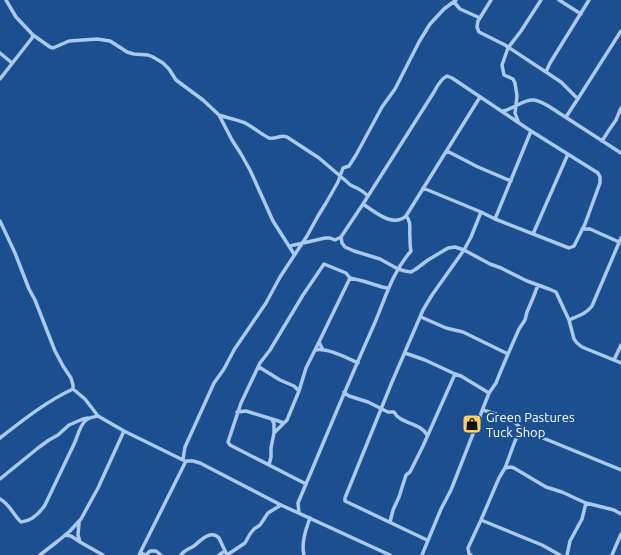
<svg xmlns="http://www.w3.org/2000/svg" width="621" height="555" font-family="Ubuntu,sans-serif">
<rect width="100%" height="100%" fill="#1b4f8f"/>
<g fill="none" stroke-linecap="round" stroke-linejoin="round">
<!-- minor -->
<path stroke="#a9c9ee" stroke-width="3.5" d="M491,0L478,21L477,27L479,32L505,45L561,82L578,99
M559,0L581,14
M454,2L460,9L480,18
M33,35L50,47L53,48L69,41L97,39L110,41L121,48L127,52L134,54L148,55L153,57L163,63L169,69L176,80L203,100L219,115L232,140L241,154L250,170L273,221L294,254
M0,53L12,63
M546,72L550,63L589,0
M0,79L32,38L33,35L16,17L6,0
M503,111C514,109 523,99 534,100C542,101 550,107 556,111C578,125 599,139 621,153
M219,115C227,118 240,120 247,124C254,128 261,134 269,138C276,140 280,134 287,137L319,158L346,181C350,186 352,186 357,188C361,190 365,193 368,196
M566,117L579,97L621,31
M518,121L515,113L517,96L515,83L513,79L504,75L502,65L508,48L521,31L541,0
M602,141L609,130L616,120L621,108
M447,151L478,167L511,181
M423,188L481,212L495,219L569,248L574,246L585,224L600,183V177L598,173L531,131L452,78L447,76C441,79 437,86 434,92L363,204L341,237L342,243L345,247L354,251L380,259L398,269L405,271L411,272L416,269L428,260L448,248L455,247L464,250L490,264L501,268L527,281L549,289L556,292L569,320L574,339L577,343L582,347L621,363
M363,204C375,212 393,228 406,216L480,97
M495,219L531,131
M0,221L15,253L29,289L35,300L55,351L63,366L71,378L73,385V389L85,399L98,416L124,431L183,460
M582,229H590L619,242
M533,234L568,154
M290,246L325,238H330L335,240L341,237
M421,317L446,328L463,332L508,354
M569,320C578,316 586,314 592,306L621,238
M319,342L350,278L363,281L382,287L387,288
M315,350C326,347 347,358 358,363
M405,353L425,360L455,374L461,376L489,393
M614,360L621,345
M259,367L280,380L294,386L299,391
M344,392L349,396L368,402L388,412H394C400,424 420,422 427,435
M483,410L496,414L515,422L521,429L621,470
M237,412L246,411L272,419L274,424V433
M272,419L284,423
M0,438C23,420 47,401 73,389
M183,459L185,447L214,383L224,369L234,350L266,303L280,277L307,236L318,216L326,203L338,182L343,168L349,166L356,155L382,107L395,89L419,42L430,24L444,9L456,0
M269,465L271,457V448L274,433L287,420L299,391L306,368L319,342L323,350
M505,468L511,467L514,468L546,487L562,492L577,499L586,503L614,510L621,514
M0,479L38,448L49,440L58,435L69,425L83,419L88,418
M306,484L230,445L228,442L241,403L260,363L270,350L303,295L322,267L324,264L346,273L350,278
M0,499C10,504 13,515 21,522C32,521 39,514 45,505C55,484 65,463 75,442C78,435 80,425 86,420C90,417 94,417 98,416
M299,513L298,503C323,444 347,385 373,327C385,300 391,274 411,251C410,247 410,242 410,238C409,230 412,222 406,216
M481,520L542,545L560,555
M390,522L393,510L399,497L406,475L410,472L423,446L455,374
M79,523L78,535L80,542L103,555
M65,535L71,536L80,542
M427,540L345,501V498L392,382L423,310L432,295L464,250L471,237L481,212
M141,553L146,555L150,551H156L161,555
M40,555L58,541L70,531L81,519L98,488L124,431
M139,555L186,461H193L200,463L281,505L390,555
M181,555C184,550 189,549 194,546C200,541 211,529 219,538L227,555
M219,555L225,551
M227,555L245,543L250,534L254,529L260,525L268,513L281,505
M304,555C301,543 306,529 310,518
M422,555L441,509L451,490L489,393L496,383L500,373L508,354L519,329L525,320L527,312L533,298L538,285
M471,555L469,554L468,548L481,520L499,478L505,468L515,441L521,429
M567,555L570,541L582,519L586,503
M612,555L621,534"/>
</g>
<!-- icons -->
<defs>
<symbol id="shop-square" viewBox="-11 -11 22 22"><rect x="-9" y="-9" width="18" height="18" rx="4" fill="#ffd166" stroke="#1b4f8f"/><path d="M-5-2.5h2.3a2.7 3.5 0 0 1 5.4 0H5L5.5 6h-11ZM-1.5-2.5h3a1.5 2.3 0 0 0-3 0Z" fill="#111"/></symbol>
</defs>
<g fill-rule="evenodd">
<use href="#shop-square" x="461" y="413" width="22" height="22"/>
</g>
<g text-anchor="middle" stroke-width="4" stroke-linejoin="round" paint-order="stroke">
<!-- poi labels -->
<g font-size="13" fill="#fff" stroke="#1b4f8f" text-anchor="start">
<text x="486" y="422">Green Pastures<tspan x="486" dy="15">Tuck Shop</tspan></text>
</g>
</g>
</svg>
